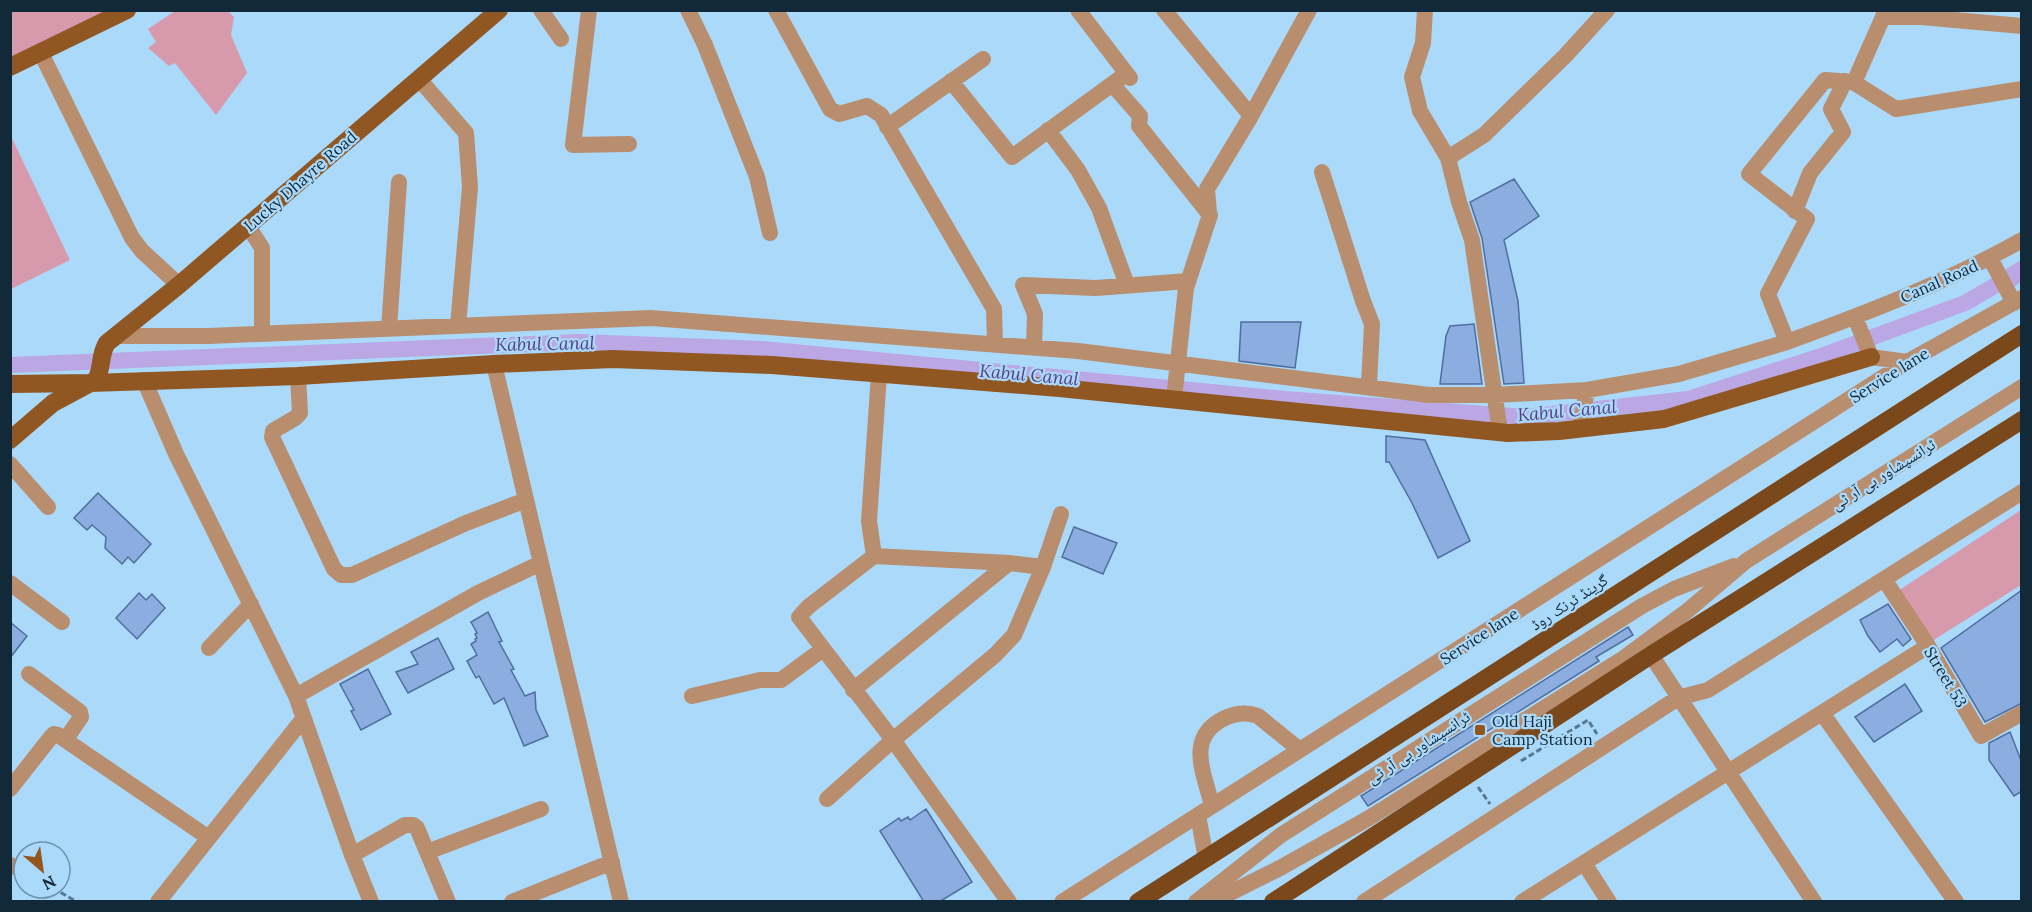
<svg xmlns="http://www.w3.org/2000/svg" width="2032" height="912" font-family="Lora,'Noto Naskh Arabic',serif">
<rect width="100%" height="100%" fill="#aad9fa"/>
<!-- green -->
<path fill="#d79aad" d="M11,11H121L11,57Z
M175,11H228L234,17L231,35L247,73L216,115L175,63L169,66L148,48L156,42L148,29Z
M10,134L70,260L11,289H10Z
M2021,510V585L1932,641L1898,591Z"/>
<!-- water -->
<path fill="#baa7e4" d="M2021,260V282L2014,287L2004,270Z"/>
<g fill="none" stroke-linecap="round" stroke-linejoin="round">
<!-- canal -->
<path stroke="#baa7e4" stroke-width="16" d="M10,365L580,342L762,349L1284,399L1526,417L1688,399L1824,355L1965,303L2022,270"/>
</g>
<!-- building -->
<path fill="#8bade0" stroke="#4f6e9e" stroke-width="1.5" d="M1514,179L1539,216L1504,240L1518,301L1524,383L1504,384L1482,238L1470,202Z
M1241,322H1301L1295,368L1239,361Z
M1474,324L1482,384H1440L1446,336L1450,326Z
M1386,436L1425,440L1470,541L1438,558L1412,503L1389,462H1386Z
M98,493L151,544L134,563L128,557L122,564L105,548L106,537L92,525L87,530L74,518Z
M1074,527L1117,543L1103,574L1062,557Z
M2022,590V703L1985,722L1941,648Z
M139,593L146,600L152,594L165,608L137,639L116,618Z
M1888,604L1911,639L1903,646L1897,639L1880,652L1868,636L1860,620Z
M488,612L502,641L499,642L514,669L511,670L525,696L535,692L536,710L548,736L524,746L504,698L494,704L479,676L476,678L467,661L477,655L471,644L476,641L475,639L477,638L475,634L477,633L471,622Z
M10,622L27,636L10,658Z
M1628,627L1633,635L1596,657L1599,661L1368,806L1361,796Z
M438,638L454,669L408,693L396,672L418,664L411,652Z
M368,669L391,714L361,730L351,711L354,710L340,684Z
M1905,684L1922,711L1874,742L1855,717Z
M2010,732L2022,763V791L2014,796L1989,760V743Z
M926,809L972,882L939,902H924L880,831L899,818L901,821L908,817L910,820Z"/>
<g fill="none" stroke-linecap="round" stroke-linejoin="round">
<!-- path -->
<path stroke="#567991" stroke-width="3" stroke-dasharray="6 3" stroke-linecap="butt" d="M1521,761L1588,720L1597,734
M1478,787L1490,804
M53,888L77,902"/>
<!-- minor -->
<path stroke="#b88e6e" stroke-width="16" d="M541,10L561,39
M589,10L573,145L629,144
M688,10L705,45L757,177L770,233
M776,10L830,109L839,114L867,106L881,115L994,309L995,344
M1078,10L1130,78
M1164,10L1251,116
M1425,10L1423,43L1412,77L1420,111L1448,158L1459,202L1472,240L1500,432
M1886,10L1856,78L1853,82L1825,80L1749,174L1807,219L1768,294L1787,342C1869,312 1945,283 2022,240
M1884,17H1921L2022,26
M41,53L132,238L142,251L179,285
M419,79L466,133L470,187L458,326
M951,81L1012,157L1126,74
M1853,82L1896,109L2022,89
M1112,84L1140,116L1139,126L1210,215L1186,288L1174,399
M887,127L983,59
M1048,130L1078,170L1099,208L1127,285
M1448,158L1484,135L1565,56L1607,10
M1322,172L1363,301L1372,324L1369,386
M1795,211L1810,173L1843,132L1831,109L1845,81
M1209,213L1207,189L1251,116L1309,10
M248,226L262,248V334
M1990,258L2014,303
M1855,317L1871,357L1907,362
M389,329L399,182
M116,336H208L651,318L1078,351L1429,395H1495L1587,390L1679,374L1787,342
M1034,347L1035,314L1023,285L1096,288L1188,281
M494,364L621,902
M879,374L869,521L874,556L808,607L799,617L893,740L1009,902
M298,376L300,413L295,418L273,431L272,437L334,569L341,575H352L466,523L526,500
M144,380L176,454L296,696L352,855L371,902
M1580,429L1587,390
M10,464L48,507
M1043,567L1061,514
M1884,579L1928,646L1981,736L2022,713
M10,583L62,622
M209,648L251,604
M1651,655L1814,902
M29,674L80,712L81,717L66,739
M853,690L1009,563
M296,696L478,593L541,563
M692,696L760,680H781L823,649
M1822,713L1956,902
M10,789L51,737L54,734L58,735L209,838
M827,799L893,740L995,655L1014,635L1043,567L1009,563L874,556
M1212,806C1204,772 1185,737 1225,718C1236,713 1247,712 1258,716L1300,750
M1198,815L1206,859
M427,852L541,809
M352,855L405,825H413L417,828L448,902
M1584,863L1609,902
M10,865L15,867
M158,902L303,719
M512,902L612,862
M1062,902L1907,362L2022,298
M1196,902L1281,835L1642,606L1674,589L1734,566
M1212,902L1280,868L1369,818L1624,658L1686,612L1746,561L2022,387
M1364,902L1678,698L1708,690L2022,492
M1522,902L1928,646"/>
<!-- major -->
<path stroke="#915723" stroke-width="18" d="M10,67L127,10
M10,384L90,383L298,376L494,364L613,359L772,365L1059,388L1508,433L1559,431L1664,419L1871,357
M10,440L53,403L96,380C103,368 99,355 107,343L179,285L499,10"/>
<!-- highway -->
<path stroke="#7a481b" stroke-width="18" d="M1138,902L2022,334
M1273,902L1651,655L2022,420"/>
</g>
<!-- markers -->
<rect fill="#94561c" stroke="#aad9fa" stroke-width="2" x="1474" y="724" width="12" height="12" rx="3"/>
<g text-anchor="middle" stroke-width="4.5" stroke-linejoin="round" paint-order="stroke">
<!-- street labels -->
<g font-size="16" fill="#112939" stroke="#aad9fa">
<text transform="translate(300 181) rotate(-41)" y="6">Lucky Dhayre Road</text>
<text transform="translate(1939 281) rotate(-24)" y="6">Canal Road</text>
<text transform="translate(1889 375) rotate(-32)" y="6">Service lane</text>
<text transform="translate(1883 474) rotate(-32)" y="6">ٹرانسپشاور بی آر ٹی</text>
<text transform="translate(1569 602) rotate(-33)" y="6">گرینڈ ٹرنک روڈ</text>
<text transform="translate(1479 636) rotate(-33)" y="6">Service lane</text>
<text transform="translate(1946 677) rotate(59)" y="6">Street 53</text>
<text transform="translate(1418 747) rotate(-33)" y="6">ٹرانسپشاور بی آر ٹی</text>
</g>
<!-- poi labels -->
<g font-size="16" fill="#112939" stroke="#aad9fa" text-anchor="start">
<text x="1492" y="727">Old Haji<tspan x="1492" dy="18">Camp Station</tspan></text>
</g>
<!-- water labels -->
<g font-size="18" font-style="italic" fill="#583c86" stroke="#aad9fa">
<text transform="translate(545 344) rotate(-1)" y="6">Kabul Canal</text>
<text transform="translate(1029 375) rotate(5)" y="6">Kabul Canal</text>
<text transform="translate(1567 411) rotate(-5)" y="6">Kabul Canal</text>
</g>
</g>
<!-- border -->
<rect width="2032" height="912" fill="none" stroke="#112939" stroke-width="24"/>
<!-- north arrow -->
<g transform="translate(42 870) rotate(151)"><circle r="28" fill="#aad9fa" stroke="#6d93ad" stroke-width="1.5"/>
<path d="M0-4.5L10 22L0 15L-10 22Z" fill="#94561c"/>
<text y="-9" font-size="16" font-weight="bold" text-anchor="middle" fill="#112939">N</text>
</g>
</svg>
